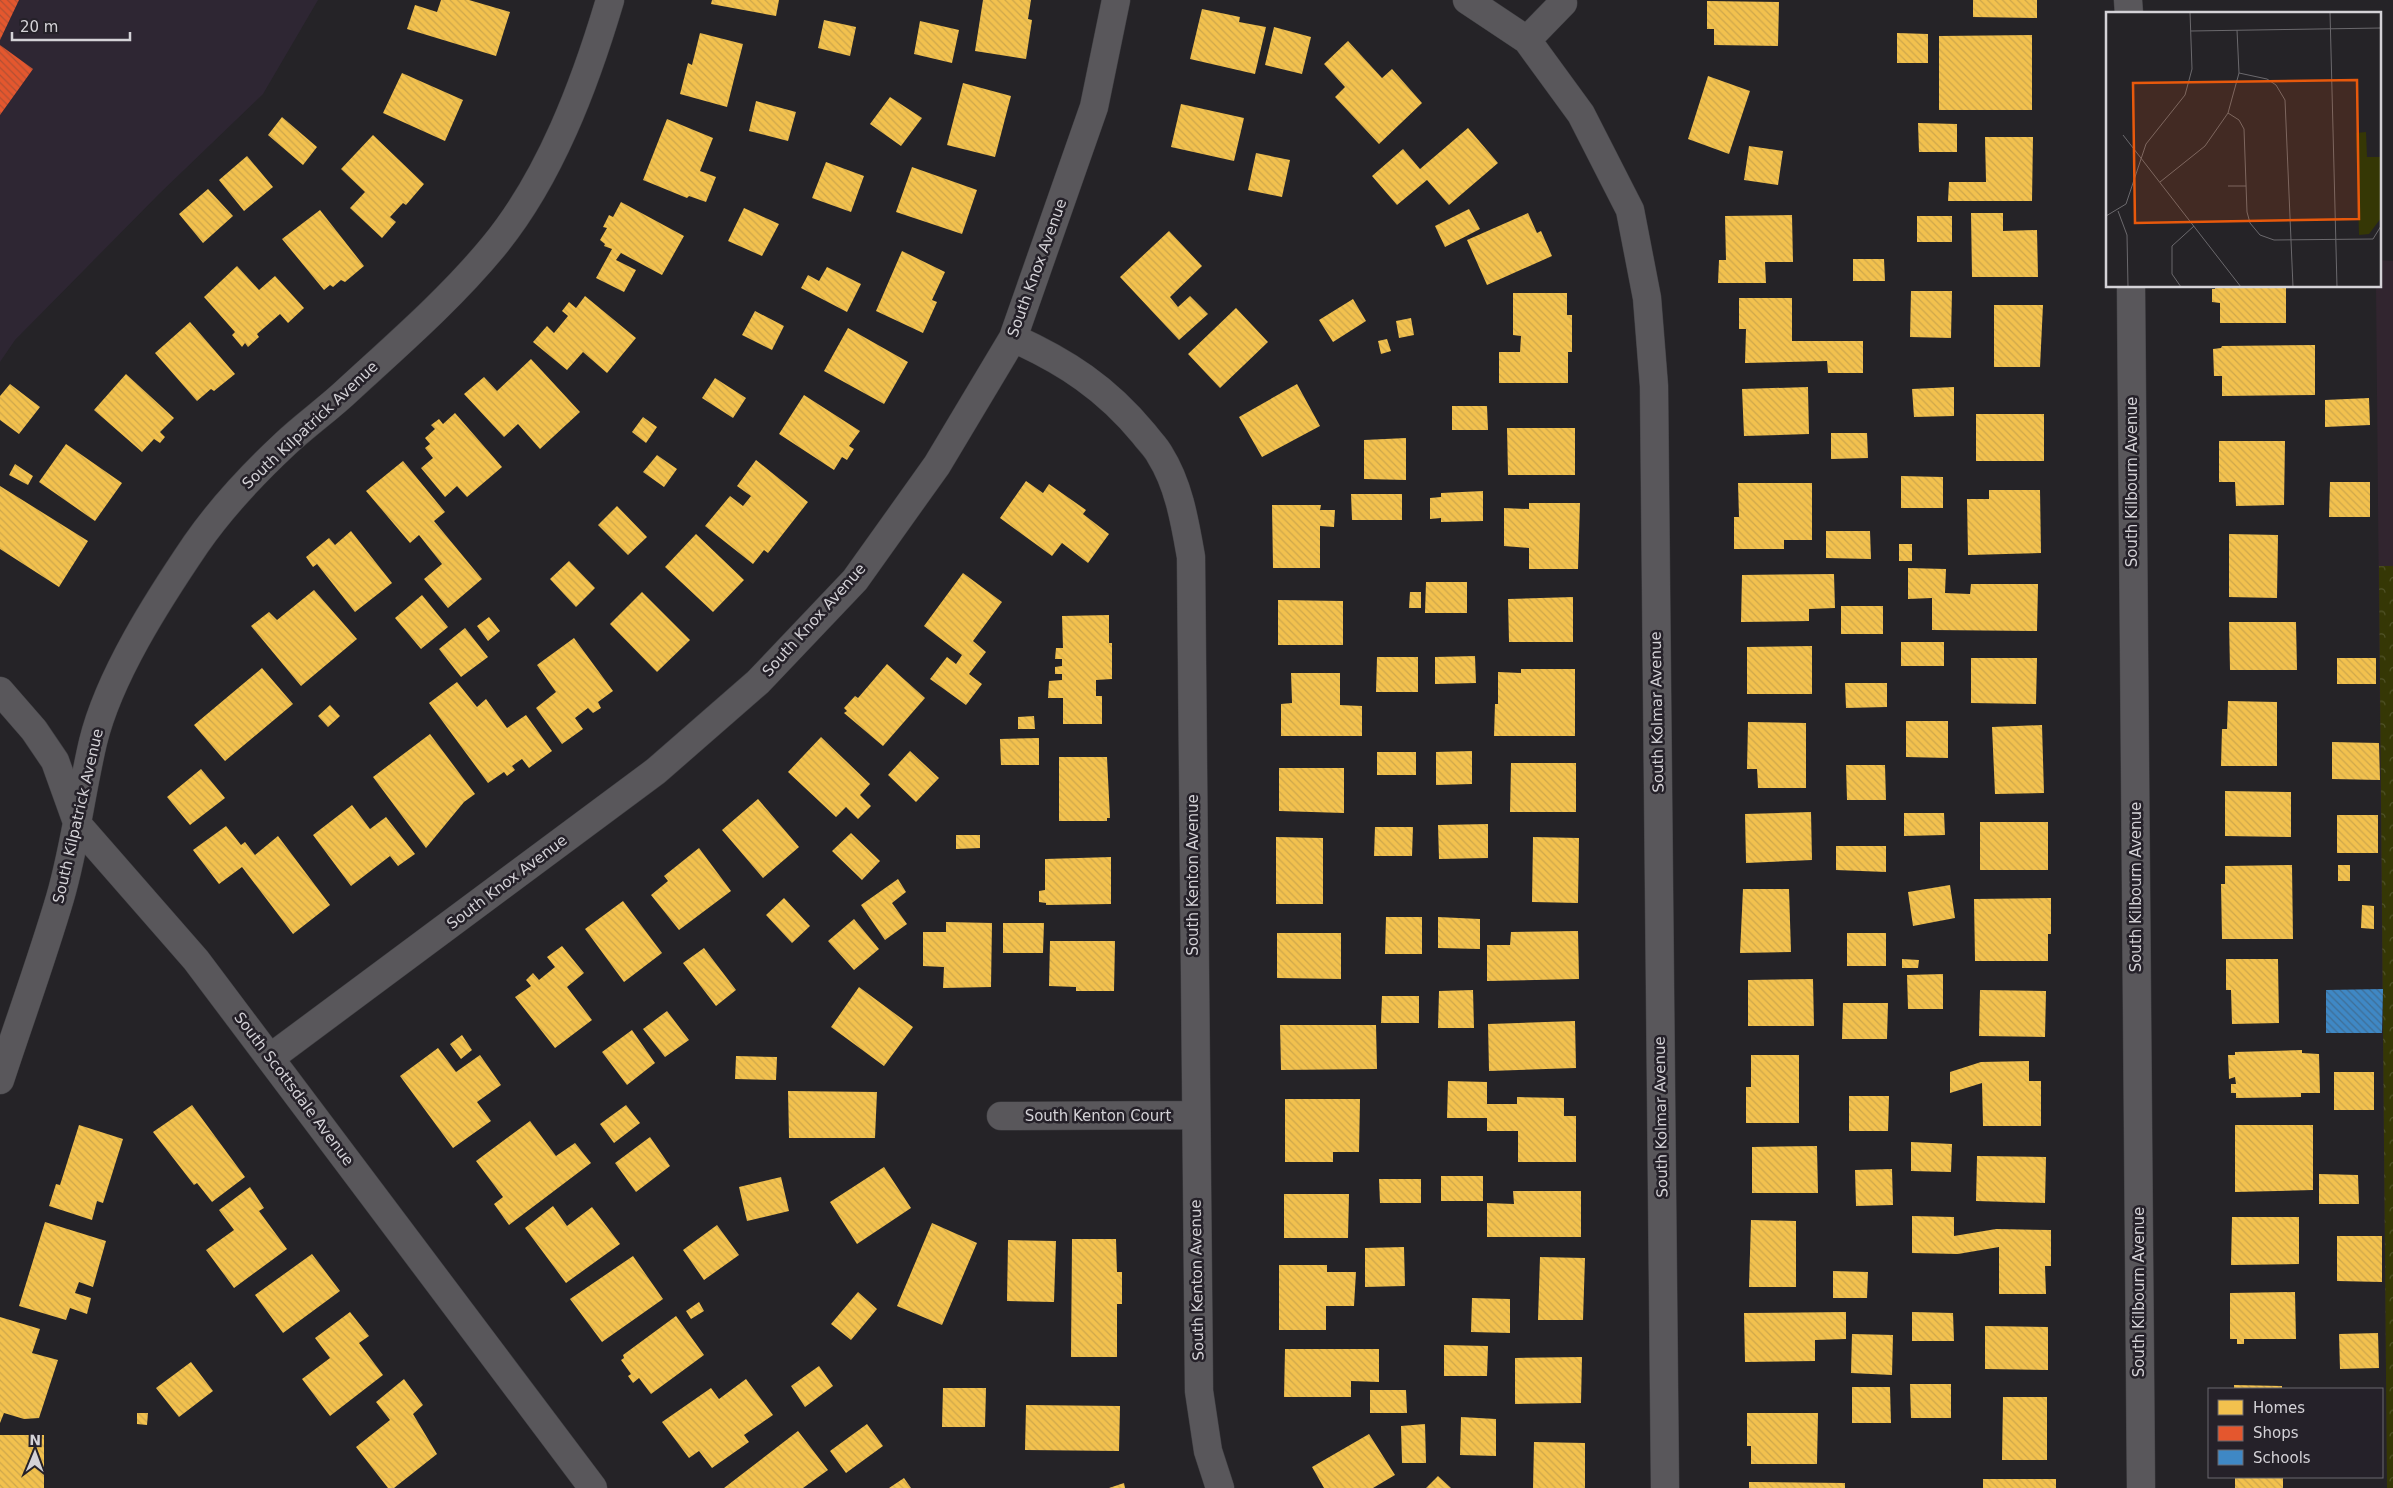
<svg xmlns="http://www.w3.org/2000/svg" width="2393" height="1488" font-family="'DejaVu Sans',sans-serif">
<defs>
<pattern id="park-crowns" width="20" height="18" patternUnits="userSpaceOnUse" patternTransform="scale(1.25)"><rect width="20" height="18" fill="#353705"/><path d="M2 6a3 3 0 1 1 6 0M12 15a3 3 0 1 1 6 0" fill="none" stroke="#515329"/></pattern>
<pattern id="homes-back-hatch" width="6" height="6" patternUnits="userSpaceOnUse" patternTransform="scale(1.25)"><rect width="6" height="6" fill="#f2c14e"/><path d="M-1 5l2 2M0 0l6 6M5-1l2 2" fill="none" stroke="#cea74b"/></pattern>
<pattern id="shops-back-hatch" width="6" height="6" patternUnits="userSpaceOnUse" patternTransform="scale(1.25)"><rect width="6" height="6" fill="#e4572e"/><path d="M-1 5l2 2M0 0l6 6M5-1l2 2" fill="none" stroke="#b35033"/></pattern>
<pattern id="schools-back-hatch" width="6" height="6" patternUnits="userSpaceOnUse" patternTransform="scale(1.25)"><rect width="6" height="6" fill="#3f88c5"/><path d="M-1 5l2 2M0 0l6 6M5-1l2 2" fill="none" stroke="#3f6e96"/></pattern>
</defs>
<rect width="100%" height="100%" fill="#252327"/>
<!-- built -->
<path fill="#2e2633" d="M0,0H318L263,94L159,194L15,340L0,362Z"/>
<!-- education -->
<path fill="#31252f" d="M2379,260L2393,261V1488H2387L2376,286H2379Z"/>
<!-- park -->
<path fill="url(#park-crowns)" d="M2379,566H2393V1488H2387Z"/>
<!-- homes -->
<path fill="url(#homes-back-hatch)" d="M441,0H469L510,12L496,56L407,29L415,5L437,12Z
M712,0H779L776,16L711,4Z
M983,0H1031L1028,19L1032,20L1026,59L975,51Z
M1973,0H2037V18L1973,17Z
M1707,1L1779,2L1778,46L1714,45V29H1707Z
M1202,9L1240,17L1239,22L1266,27L1255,74L1190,59Z
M2221,11H2288V14H2221Z
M824,20L856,27L850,56L818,48Z
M920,21L959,30L952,63L914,54Z
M1274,27L1311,37L1302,74L1265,65Z
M700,33L743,44L727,107L680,94L688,63L692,65Z
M1897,33L1928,34V63H1897Z
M2032,35V110H1939V36Z
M1348,41L1382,78L1392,69L1422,103L1379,144L1335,97L1345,87L1324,64Z
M402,73L463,100L445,141L383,113Z
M1708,76L1750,91L1729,154L1688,139Z
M963,83L1011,96L995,157L947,145Z
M890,97L922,118L901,146L870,124Z
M756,101L796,112L788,141L749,131Z
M1181,104L1244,118L1234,161L1171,147Z
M282,117L317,147L303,165L268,135Z
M667,119L713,138L700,171L716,177L706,202L689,196L687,198L643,180Z
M1918,123L1957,124V152H1919Z
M1468,128L1498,163L1449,205L1427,180L1397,205L1372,176L1403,149L1420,169Z
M373,135L424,184L406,205L403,203L390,217L396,222L382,238L350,208L365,192L341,169Z
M1985,137H2033L2032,201H1948L1949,182H1986Z
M1749,146L1783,151L1778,185L1744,180Z
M1256,153L1290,160L1282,197L1248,190Z
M247,156L273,187L244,211L219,180Z
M826,162L864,176L851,212L812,198Z
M912,167L977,190L962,234L896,212Z
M208,189L233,216L203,243L179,214Z
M621,202L684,236L662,275L621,253L616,260L636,270L624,292L596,278L612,249L604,246L605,244L600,240L607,228L603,227L609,215L613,217Z
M744,208L779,224L762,256L728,241Z
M1469,209L1480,229L1445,247L1435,226Z
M320,210L364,266L345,282L341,280L333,287L330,285L324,290L282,239Z
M1528,213L1537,233L1541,231L1552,256L1487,285L1467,240Z
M1971,213H2003V231L2037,230L2038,277H1972Z
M1792,215L1793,262H1765L1766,283H1718L1719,260H1726L1725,216Z
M1917,216H1952V242H1917Z
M1169,231L1202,266L1170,297L1178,307L1190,296L1208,314L1179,340L1120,277Z
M902,251L945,272L932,300L937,302L923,333L876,311Z
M1853,259H1884L1885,281H1853Z
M237,266L259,290L275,276L304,308L288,323L280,314L257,334L259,337L248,347L245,343L242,347L232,335L235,332L204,297Z
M827,267L861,284L847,312L801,288L808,275L819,281Z
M2215,286H2286V323H2220V303L2212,302V289H2215Z
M1911,291H1952L1951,338L1910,337Z
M1513,293H1567V315H1572V352H1568V383H1499V352H1520L1521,336L1513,335Z
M585,296L636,338L607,373L583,352L567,370L533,342L547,326L554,333L568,316L562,311L569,302L576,308Z
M1739,298H1792V341H1863V373H1828L1827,361L1745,363L1746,329H1739Z
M1353,299L1366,321L1333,342L1319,320Z
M1994,305H2043L2040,367H1994Z
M1236,308L1268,342L1220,388L1188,354Z
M755,311L784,326L772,350L742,335Z
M1411,318L1414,335L1399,338L1396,321Z
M190,322L235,374L214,391L211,389L197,401L155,353Z
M848,328L908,362L884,404L824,371Z
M1387,339L1391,351L1381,354L1378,341Z
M2315,345V395L2222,396V376H2214L2213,349L2221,348L2222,346Z
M531,359L580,412L540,449L518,424L504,437L464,394L484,377L497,391Z
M126,374L174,418L160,432L165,437L160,443L154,439L142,452L94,410Z
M715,378L746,398L733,418L702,398Z
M10,384L40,407L19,434L0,420V396Z
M1297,384L1320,426L1262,457L1239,417Z
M1808,387L1809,434L1744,436L1742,389Z
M1954,387V416L1914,417L1912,389Z
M804,395L860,431L849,446L854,449L847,460L842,457L834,470L779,434Z
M2369,398L2370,425L2325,427V400Z
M1452,406H1487L1488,430H1452Z
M455,413L502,467L467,497L457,486L445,497L421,468L433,458L425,448L430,444L425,438L435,429L431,425L439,419L443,424Z
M1976,414H2044V461H1976Z
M643,417L657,427L646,443L632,432Z
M1507,428H1575V475H1508Z
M1831,433H1867L1868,458L1831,459Z
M1406,438V480L1364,479V440Z
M2219,441H2285L2284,505L2236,506L2235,482H2219Z
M66,444L122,483L95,521L39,482Z
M657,455L677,469L664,487L643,472Z
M756,460L808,502L768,553L764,550L753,564L705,526L730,496L743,506L751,496L737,486Z
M403,461L445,512L434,521L482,579L448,608L424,579L442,564L419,535L410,543L366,491Z
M15,464L33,476L28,485L9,475Z
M1901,476L1943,477V508H1901Z
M1026,481L1043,493L1049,484L1086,510L1083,514L1109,534L1088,563L1062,543L1052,556L1000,518Z
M2330,482H2370V517H2329Z
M1738,483H1812V540H1784V549H1734V517H1739Z
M0,486L88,541L59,587L0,549Z
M1989,490H2040L2041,553L1968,555L1967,499H1989Z
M1483,491V521L1441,522V518L1430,519V498L1441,497V493Z
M1351,494H1402V520H1352Z
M1529,503H1580L1578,569H1529V548L1504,546V508L1529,509Z
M1272,505H1321L1320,510H1335L1334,527L1320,526V568H1273Z
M617,506L647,537L628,555L598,525Z
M351,531L392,583L355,612L317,564L313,567L306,557L329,538L335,545Z
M1826,531H1870L1871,559L1826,558Z
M696,534L744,580L713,612L665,567Z
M2229,534L2278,535L2277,598L2229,597Z
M1899,544H1912V561H1899Z
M569,561L595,588L576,607L550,579Z
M1908,568L1946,569L1945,593L1970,594L1971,584H2038L2037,631L1932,630V598L1908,599Z
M963,573L1002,602L973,641L986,652L969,674L982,684L966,705L930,679L947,657L956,664L962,655L924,626Z
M1834,574L1835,608L1809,609V621L1741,622L1742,575Z
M1426,582H1467V613H1425Z
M314,590L357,639L301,686L251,626L269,612L277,620Z
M642,592L690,640L657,672L610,624Z
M1410,592H1421V608H1409Z
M422,595L448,627L421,649L395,618Z
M1573,597V642H1509L1508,599Z
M1278,600L1343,601V645H1278Z
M1841,606H1883V634H1841Z
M1109,615V643H1112V679L1096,680V696H1102V724H1063V698H1048L1049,681L1062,680V674H1055V667L1062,666V659H1055L1056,648H1063L1062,616Z
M489,617L500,631L488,641L477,626Z
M2229,622H2296L2297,670H2230Z
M465,628L488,657L461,677L439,649Z
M574,638L613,691L598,702L601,708L593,713L588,708L575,718L583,729L562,744L536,708L556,692L537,665Z
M1901,642H1944V666H1901Z
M1812,646V694H1747V647Z
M1475,656L1476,683L1435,684V657Z
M1377,657H1418V692H1376Z
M1971,658H2037L2036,704L1971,703Z
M2337,658H2376V684H2337Z
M887,664L925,698L883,746L844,713L847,711L844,708L855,696L858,698Z
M262,668L293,704L225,761L194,725Z
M1521,669H1575V736H1494L1495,704H1498V672L1521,673Z
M1291,673H1340V705L1362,706V736H1281V704L1292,703Z
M457,682L477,707L486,699L507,728L526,715L552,751L529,768L522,759L512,766L515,770L507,776L504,772L488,783L429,703Z
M1845,683H1887V707L1846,708Z
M2228,701L2277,702V766H2221L2222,729H2227Z
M330,705L340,716L328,727L318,716Z
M1034,716L1035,729H1018V717Z
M1906,721H1948V758L1906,757Z
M1748,722L1806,723V788H1758L1757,769H1747Z
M2042,725L2044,793L1995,794L1992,727Z
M430,734L475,794L464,802L426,848L373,777Z
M821,737L870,784L860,795L871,806L858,819L846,807L836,817L788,772Z
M1039,738V765H1001L1000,739Z
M2332,742L2379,743L2380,780L2332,779Z
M910,751L939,778L916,802L888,775Z
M1472,751V784L1436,785V752Z
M1377,752H1416V775H1377Z
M1059,757H1107L1110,818H1107V821H1059Z
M1511,763H1576V812H1510Z
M1846,765H1885L1886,800H1847Z
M1279,768H1344V813L1279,811Z
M201,769L225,798L190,825L167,797Z
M2225,791L2291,792V837L2225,836Z
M758,799L799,847L763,878L722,830Z
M352,805L370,829L386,817L415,854L398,866L390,856L351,886L313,835Z
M1811,812L1812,860L1746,863L1745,814Z
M1904,813H1944L1945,835L1904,836Z
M2337,815H2378V853H2337Z
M1980,822H2048V870H1980Z
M1488,824V858L1439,859L1438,825Z
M226,826L241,845L245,842L255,855L278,836L330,905L293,934L242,867L219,884L193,850Z
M1375,827H1413L1412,856H1374Z
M851,833L880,861L862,880L832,851Z
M956,835H980V848L956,849Z
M1276,837L1323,838V904H1276Z
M1533,837L1579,838L1578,903L1532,902Z
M1836,846H1886V872L1836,870Z
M699,848L731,891L679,930L651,895L668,881L664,876Z
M1111,857V904L1046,905V903L1039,902V891L1045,890V859Z
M2292,865L2293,939H2222L2221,884H2225V866Z
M2338,865H2350V881H2338Z
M898,879L906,892L892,903L907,924L885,940L861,905Z
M1950,885L1955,918L1913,926L1908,892Z
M1743,889H1789L1791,952L1740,953Z
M784,898L810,926L792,943L766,915Z
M2051,898V934H2048V961H1975L1974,899Z
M623,901L662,953L624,982L585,929Z
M2362,905L2374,906V929L2361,928Z
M1386,917H1422V954H1385Z
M1438,917L1480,919V949L1438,948Z
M854,919L879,949L854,970L828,941Z
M946,922L992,923L991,987L943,988L944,967L923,966V932H946Z
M1003,923H1044L1043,953H1003Z
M1578,931L1579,979L1487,981V945H1510L1511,932Z
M1277,933H1341V979L1277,978Z
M1847,933H1886V966H1847Z
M1050,941H1115L1114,991H1076V987L1049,986Z
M562,946L584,973L567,987L592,1020L555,1048L515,997L531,986L526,980L533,973L539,980L555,967L547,957Z
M704,948L736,990L716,1006L683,963Z
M1902,959L1919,960L1918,968H1902Z
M2226,959H2278L2279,1023L2232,1024L2231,990H2226Z
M1943,974V1009H1908L1907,975Z
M1813,979L1814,1026H1748V980Z
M859,987L913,1027L884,1066L831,1027Z
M1473,990L1474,1028H1438L1439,991Z
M1980,990L2046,991L2045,1037L1979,1036Z
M1382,996H1419V1023H1381Z
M1843,1003H1888L1887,1039H1842Z
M667,1011L689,1040L665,1057L643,1029Z
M1575,1021L1576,1068L1489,1071L1488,1024Z
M1280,1025H1376L1377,1069L1281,1070Z
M632,1030L655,1063L627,1085L602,1052Z
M462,1035L472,1050L461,1059L450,1044Z
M438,1048L456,1072L480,1055L501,1085L477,1102L491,1121L453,1148L400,1076Z
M2302,1050V1053L2319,1054L2320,1093H2301V1097L2236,1098V1093H2231V1084H2236L2235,1077L2229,1079L2228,1055H2235V1052Z
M1751,1055H1799V1123H1746V1087H1751Z
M736,1056L777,1057L776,1080L735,1079Z
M2029,1061V1081H2041V1126H1983L1982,1083L1950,1093V1072L1981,1062Z
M2334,1072H2374V1110H2334Z
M1448,1081L1487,1082V1104H1517V1097L1564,1098V1116H1576V1162H1518V1131H1487V1118H1447Z
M788,1091L877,1092L875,1138H789Z
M1849,1096H1889L1888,1131H1849Z
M1285,1099H1360L1359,1152H1333V1162H1285Z
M192,1105L245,1177L212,1202L197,1183L194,1185L153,1132Z
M626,1105L640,1123L614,1143L600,1124Z
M530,1121L556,1156L575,1143L591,1163L509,1225L494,1204L503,1197L476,1161Z
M79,1125L123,1139L103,1203L97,1201L92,1220L49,1206L56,1184L60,1185Z
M2235,1125H2313V1190L2235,1192Z
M650,1137L670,1166L636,1192L615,1163Z
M1911,1142L1952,1144L1951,1172L1911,1171Z
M1817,1146L1818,1193H1752V1147Z
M1977,1156L2046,1157L2045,1203L1976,1201Z
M884,1167L911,1208L857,1244L830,1202Z
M1892,1169L1893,1205L1856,1206L1855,1170Z
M2319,1174L2358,1175L2359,1204H2319Z
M1441,1176H1483V1201H1441Z
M781,1177L789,1211L747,1221L739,1187Z
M1379,1179H1421V1203H1380Z
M250,1187L264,1208L259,1211L287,1249L234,1288L206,1250L234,1230L219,1210Z
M1513,1191H1581V1237H1487V1203L1514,1204Z
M1284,1194H1349L1348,1238H1284Z
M553,1206L567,1226L592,1207L620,1244L566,1283L525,1228Z
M1912,1216L1954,1217V1236L1996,1229L2051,1230V1266H2045L2046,1294H1999V1247L1958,1254L1912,1253Z
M2232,1217H2299V1264L2231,1265Z
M1751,1220L1796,1221V1287H1749Z
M45,1222L106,1241L93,1287L79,1282L75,1293L91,1298L87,1314L70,1308L66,1320L19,1306Z
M932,1223L977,1243L942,1325L897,1306Z
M717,1225L739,1255L704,1280L683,1250Z
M2337,1236H2382V1282L2337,1281Z
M1072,1239H1116L1117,1272H1122V1304H1117V1357H1071Z
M1008,1240L1056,1241L1054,1302L1007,1301Z
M1404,1247L1405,1286L1365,1287V1248Z
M312,1254L340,1291L283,1333L255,1295Z
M633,1256L663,1299L602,1342L570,1299Z
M1540,1257L1585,1258L1583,1320H1538Z
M1279,1265H1327V1272H1356L1354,1306H1326V1330H1279Z
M1833,1271L1868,1272L1867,1298H1833Z
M858,1292L877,1309L851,1340L831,1324Z
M2295,1292L2296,1339H2244V1344H2237V1339H2230V1293Z
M1472,1298L1510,1299V1333L1471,1332Z
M699,1302L704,1311L691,1319L686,1311Z
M350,1312L369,1336L359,1343L383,1375L330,1416L302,1379L330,1358L315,1338Z
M1846,1312V1339L1815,1340V1361L1745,1362L1744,1313Z
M1912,1312L1953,1313L1954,1341H1912Z
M676,1316L704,1355L651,1394L639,1378L633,1383L628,1376L631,1374L621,1360L624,1358L623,1355Z
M0,1317L40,1329L32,1353L58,1360L39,1418L24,1419L4,1413L0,1423Z
M1985,1326L2048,1327V1370L1985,1369Z
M2378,1333L2379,1368L2340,1369L2339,1334Z
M1852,1334L1893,1335L1892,1375L1851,1373Z
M1444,1345L1488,1346L1487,1376H1444Z
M1285,1349H1379V1382L1351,1381V1397H1284Z
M1582,1357L1581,1403L1515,1404V1358Z
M191,1362L213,1391L179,1417L156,1388Z
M819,1366L833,1386L805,1407L791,1386Z
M404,1379L423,1405L413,1414L437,1454L394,1488H388L356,1447L390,1420L376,1402Z
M746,1379L773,1415L744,1435L749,1442L712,1468L699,1451L689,1458L662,1422L711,1388L719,1399Z
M1910,1384H1951V1418H1911Z
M2234,1385L2282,1386V1389H2234Z
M1852,1387H1890L1891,1423H1852Z
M943,1388H986L985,1427H942Z
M1370,1390H1406L1407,1413H1370Z
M2003,1397H2047V1460H2002Z
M1026,1405L1120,1406L1119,1451L1025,1450Z
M137,1413H148L147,1425L137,1424Z
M1747,1413H1818L1817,1464H1751V1446H1747Z
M1461,1417L1496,1419V1456L1460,1455Z
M867,1424L883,1446L846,1473L830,1451Z
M1425,1424L1426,1463H1402L1401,1426Z
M798,1431L828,1470L803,1488H724Z
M1369,1434L1395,1475L1373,1488H1324L1312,1467Z
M0,1435H44V1488H0Z
M1534,1442L1585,1443V1488H1533Z
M1438,1476L1451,1488H1426Z
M904,1478L911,1488H889Z
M2235,1478H2283V1488H2235Z
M1983,1479H2056V1488H1983Z
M1749,1482L1845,1483V1488H1749Z
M1124,1483L1125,1488H1109Z"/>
<!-- shops -->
<path fill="url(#shops-back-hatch)" d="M0,0H19L0,40Z
M0,45L33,69L0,115Z"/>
<!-- schools -->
<path fill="url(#schools-back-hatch)" d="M2383,989L2382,1033H2326V990Z"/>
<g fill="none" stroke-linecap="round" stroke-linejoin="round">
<defs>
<path id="minor" d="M1467,0L1527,40L1581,114L1630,210L1647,298L1654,386L1665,1488
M2128,0L2129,14
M1527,40L1563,3
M2131,286L2141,1488
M1013,338C1066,362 1106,388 1144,434C1149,441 1156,447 1160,455C1179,485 1185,523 1191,557L1199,1391L1208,1451L1220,1488
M0,691L34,730L55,761L78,825L196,960L593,1488
M270,1058L656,771L758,682L855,580L937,465L1013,338L1094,107L1116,0
M0,1080C20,1019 42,959 60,898C75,847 81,793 93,742C109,676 158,600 196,544C221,508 253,474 285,444C305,425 328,409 348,390C398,344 450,299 493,247C550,178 585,84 610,0
M1001,1116L1195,1115"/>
</defs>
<!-- minor casing -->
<use href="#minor" stroke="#414044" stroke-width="29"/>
<!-- minor -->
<use href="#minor" stroke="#59575b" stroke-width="28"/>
</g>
<g text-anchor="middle" stroke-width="5" stroke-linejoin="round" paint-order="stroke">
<!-- street labels -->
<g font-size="15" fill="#d4d2d7" stroke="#252129">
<text transform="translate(1037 268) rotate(-70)" y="5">South Knox Avenue</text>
<text transform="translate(310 425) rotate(-43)" y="5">South Kilpatrick Avenue</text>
<text transform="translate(2132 482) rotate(-90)" y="5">South Kilbourn Avenue</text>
<text transform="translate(814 620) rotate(-48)" y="5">South Knox Avenue</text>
<text transform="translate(1657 712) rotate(-91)" y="5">South Kolmar Avenue</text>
<text transform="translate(78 816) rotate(-77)" y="5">South Kilpatrick Avenue</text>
<text transform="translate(1193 875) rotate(-90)" y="5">South Kenton Avenue</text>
<text transform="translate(507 882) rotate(-37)" y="5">South Knox Avenue</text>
<text transform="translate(2136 887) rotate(-90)" y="5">South Kilbourn Avenue</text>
<text transform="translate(294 1089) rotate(53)" y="5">South Scottsdale Avenue</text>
<text x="1098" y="1121">South Kenton Court</text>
<text transform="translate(1661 1117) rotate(-91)" y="5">South Kolmar Avenue</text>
<text transform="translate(1197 1280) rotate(-91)" y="5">South Kenton Avenue</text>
<text transform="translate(2139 1292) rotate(-90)" y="5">South Kilbourn Avenue</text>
</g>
</g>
<!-- overview -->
<g transform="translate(2106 12)">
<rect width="275" height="275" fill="#252327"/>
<path d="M260,120L261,145H275V206L263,222L253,223L250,121Z" fill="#353705"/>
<path fill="none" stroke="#6b696d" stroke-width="1" d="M224,0L231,275M85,19L275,16M133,61L161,67L170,73L179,88L187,275M122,101L133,108L138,117L141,200L144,211L154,223L168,228L267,227M17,123L135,275M54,170L99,134L122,101L133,61L131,18M122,174H140M12,199L21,223L22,275M0,204L20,192L40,132L79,83L86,57L84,0M267,227L275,214M75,275L66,262V234L88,214"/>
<path fill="#e8590c" fill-opacity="0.15" stroke="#e8590c" stroke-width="2.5" d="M251,68L253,207L29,211L27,71Z"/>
<rect width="275" height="275" fill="none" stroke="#d4d2d7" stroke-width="2.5"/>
</g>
<!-- legend -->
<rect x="2208" y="1388" width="175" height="90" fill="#252129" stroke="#6b686f"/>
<rect x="2218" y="1400" width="25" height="15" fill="#f2c14e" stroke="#6b686f"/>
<text x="2253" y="1413" font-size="15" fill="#d4d2d7">Homes</text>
<rect x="2218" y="1426" width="25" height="15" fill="#e4572e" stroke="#6b686f"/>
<text x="2253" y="1438" font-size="15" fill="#d4d2d7">Shops</text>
<rect x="2218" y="1450" width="25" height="15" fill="#3f88c5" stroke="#6b686f"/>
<text x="2253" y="1463" font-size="15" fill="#d4d2d7">Schools</text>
<!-- north arrow -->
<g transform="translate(35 1453) rotate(1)" stroke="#252129" stroke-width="4" paint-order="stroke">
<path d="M0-4L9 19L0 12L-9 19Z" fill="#d4d2d7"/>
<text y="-8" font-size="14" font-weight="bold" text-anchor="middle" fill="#d4d2d7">N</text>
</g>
<!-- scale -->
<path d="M12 32v8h118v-8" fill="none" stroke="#d4d2d7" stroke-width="2.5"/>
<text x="20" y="32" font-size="15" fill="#d4d2d7" stroke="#252129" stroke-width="4" paint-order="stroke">20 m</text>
</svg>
